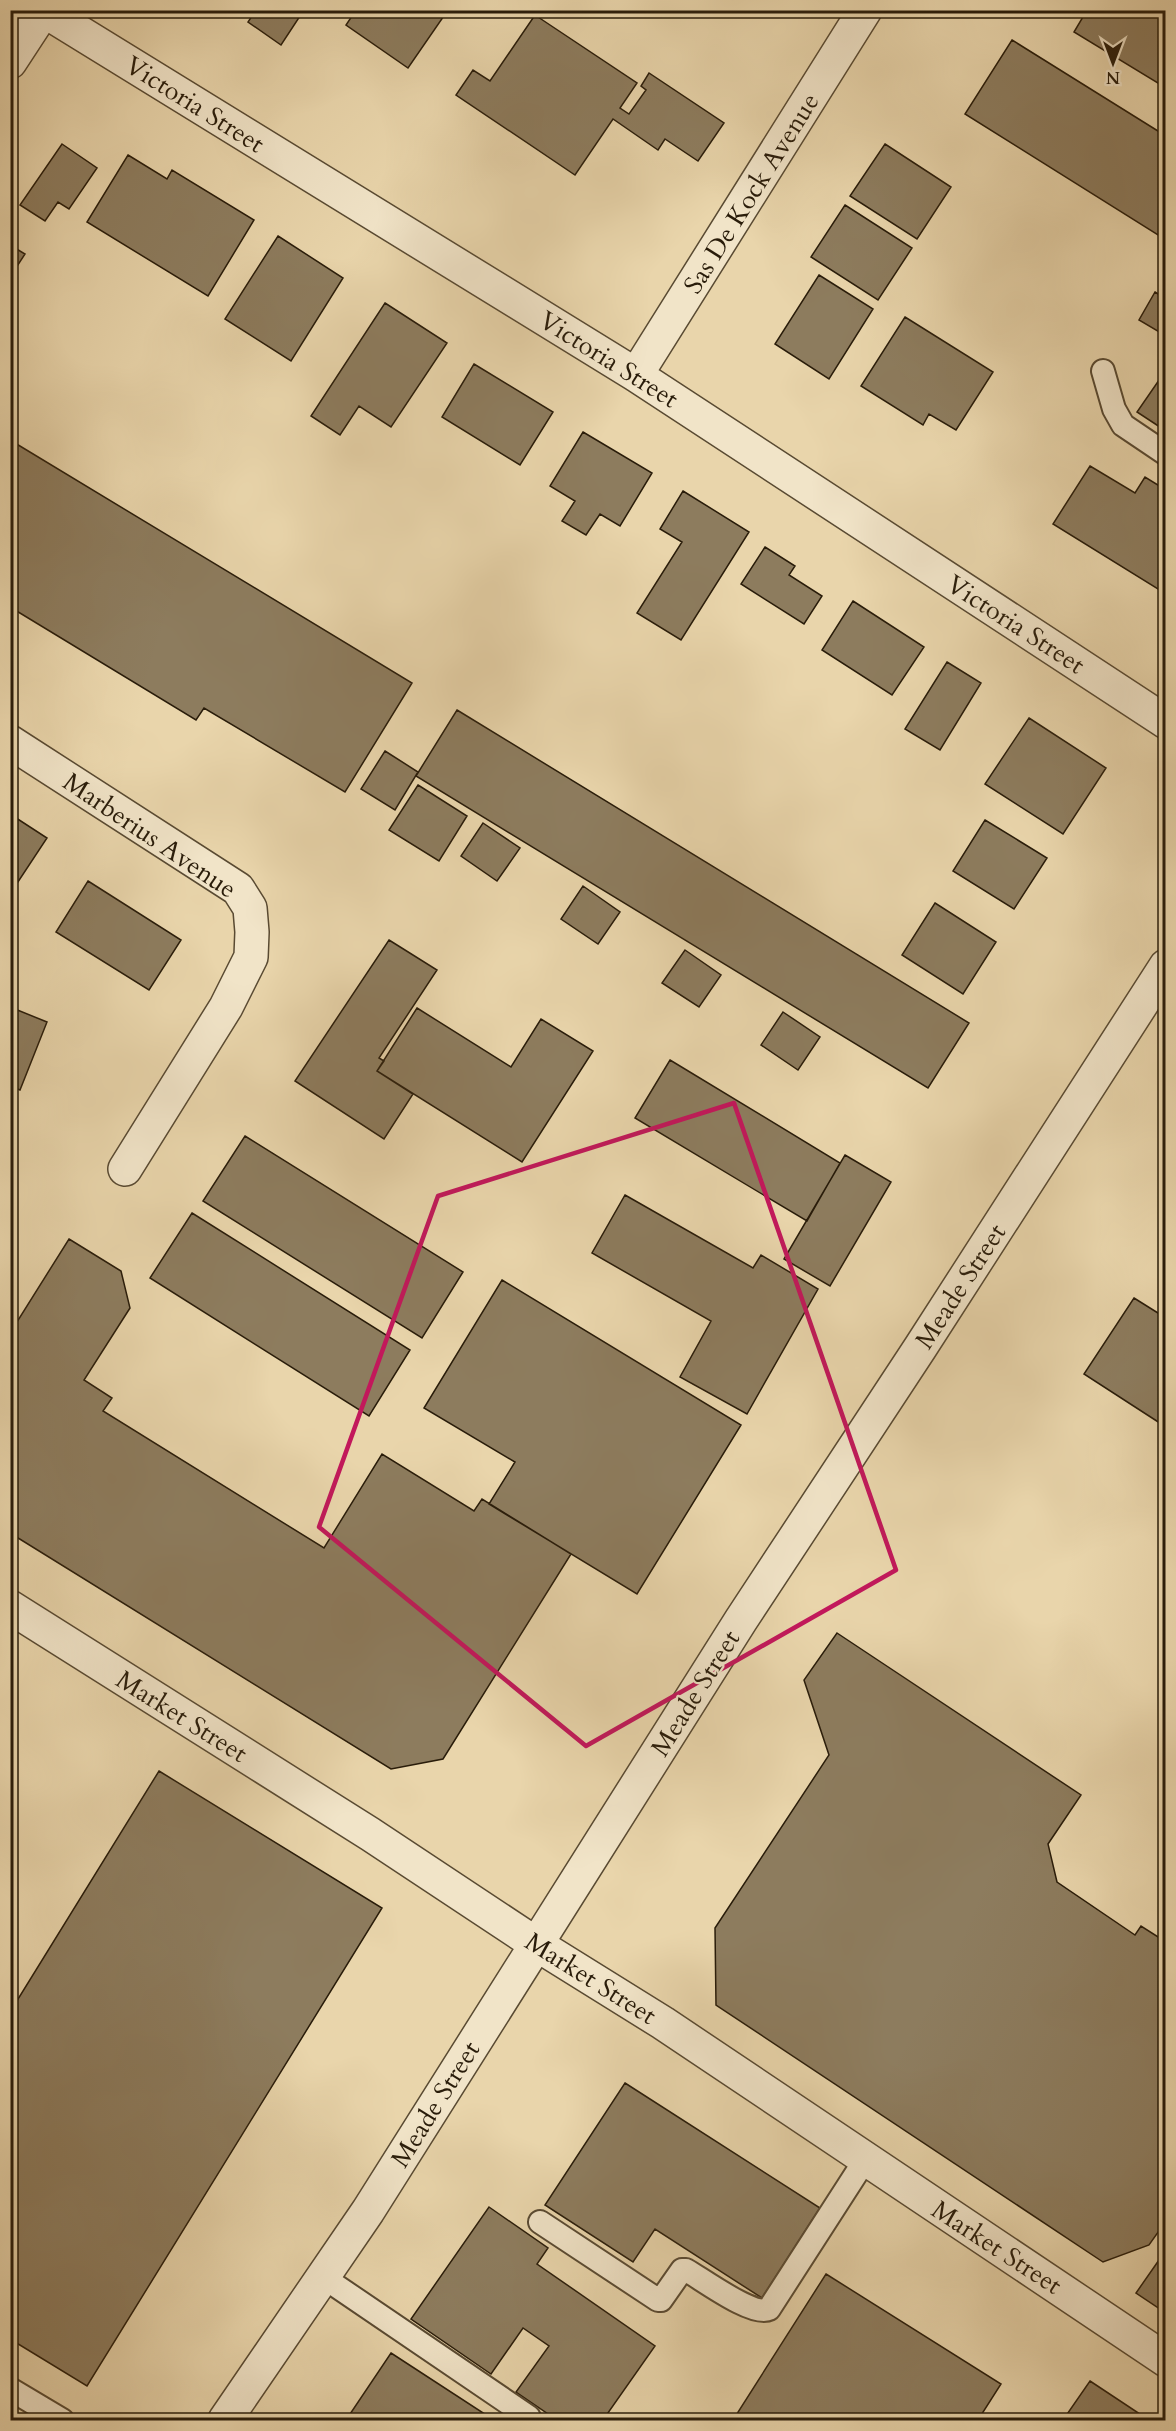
<svg xmlns="http://www.w3.org/2000/svg" width="1176" height="2431" font-family="Cardo,serif">
<rect width="100%" height="100%" fill="#e9d5ab"/>
<filter id="stains"><feTurbulence type="fractalNoise" baseFrequency=".00333" numOctaves="4"/><feColorMatrix values="0 0 0 0 .2 0 0 0 0 .09 0 0 0 0 .02 0 0 0 .5 -.17"/></filter>
<radialGradient id="worn" r=".72"><stop offset=".6" stop-color="#630" stop-opacity="0"/><stop offset="1" stop-color="#630" stop-opacity=".3"/></radialGradient>
<!-- building -->
<path fill="#8d7c5e" stroke="#291c0a" stroke-width="1.5" d="M256,10H304L281,45L248,22Z
M356,10H448L408,68L346,25Z
M1087,10H1151L1166,19V88L1074,32Z
M535,15L637,83L620,108L629,114L646,90L641,86L649,73L724,123L698,161L665,139L658,150L613,119L575,175L456,95L473,70L490,81Z
M1012,40L1166,136V240L965,114Z
M62,144L97,168L69,209L58,202L45,221L20,205Z
M885,144L951,187L917,239L850,196Z
M128,155L167,179L172,170L254,220L208,296L87,222Z
M845,205L912,248L878,300L811,257Z
M278,236L343,278L291,361L225,319Z
M10,245L25,254L10,277Z
M819,275L873,309L829,379L775,344Z
M1155,292L1166,299V336L1139,320Z
M385,303L447,343L391,427L359,406L340,435L311,416Z
M905,317L993,372L956,430L929,414L923,425L861,386Z
M474,364L553,412L520,465L442,417Z
M1166,370V431L1137,412Z
M583,432L652,473L620,526L600,514L586,535L562,521L575,501L550,486Z
M10,440L412,683L345,792L204,708L196,720L10,607Z
M1090,466L1135,493L1145,477L1166,490V594L1053,524Z
M683,491L749,532L681,640L637,613L682,542L660,529Z
M765,547L795,566L789,575L822,596L804,624L741,584Z
M853,601L924,647L892,695L822,650Z
M947,662L981,683L940,750L905,729Z
M457,710L969,1023L928,1088L416,776Z
M1029,718L1106,768L1063,834L985,784Z
M385,751L418,772L395,810L361,789Z
M418,785L467,816L439,861L389,830Z
M10,814L47,838L10,894Z
M985,820L1047,858L1014,909L953,871Z
M483,823L520,848L497,881L461,856Z
M88,881L181,940L149,990L56,932Z
M583,886L620,912L598,944L561,919Z
M935,903L996,942L963,994L902,955Z
M389,940L437,970L379,1058L384,1061L377,1071L413,1094L384,1139L295,1081Z
M685,950L721,975L699,1007L662,983Z
M10,1007L47,1022L20,1090L10,1086Z
M417,1008L511,1067L541,1019L593,1051L522,1162L377,1071Z
M783,1012L820,1037L798,1070L761,1045Z
M670,1060L840,1163L807,1221L635,1118Z
M245,1136L463,1272L422,1338L203,1201Z
M845,1155L891,1182L830,1286L784,1259Z
M625,1195L753,1268L761,1255L818,1289L747,1414L680,1377L711,1321L592,1253Z
M192,1213L410,1350L369,1416L150,1278Z
M69,1239L121,1271L130,1308L84,1380L112,1398L103,1411L324,1548L382,1454L474,1511L482,1499L571,1554L443,1759L391,1769L10,1533V1333Z
M502,1280L741,1425L637,1594L489,1504L515,1462L424,1408Z
M1134,1298L1166,1318V1427L1084,1374Z
M837,1633L1081,1795L1048,1844L1057,1882L1135,1935L1141,1926L1166,1942V2221L1149,2245L1103,2262L716,2005L715,1928L829,1755L804,1680Z
M159,1771L382,1908L87,2386L10,2339V2012Z
M625,2083L820,2208L762,2298L655,2229L633,2262L545,2205Z
M489,2207L548,2248L537,2264L655,2346L603,2420H557L516,2392L549,2346L523,2328L491,2374L411,2319Z
M1166,2250V2313L1136,2293Z
M826,2274L1001,2384L978,2420H733Z
M391,2353L494,2420H346Z
M1090,2381L1149,2420H1063Z"/>
<g fill="none" stroke-linecap="round" stroke-linejoin="round">
<defs>
<path id="lane" d="M1103,371L1114,409L1123,425L1166,454
M540,2222L658,2300H661L682,2270H686C702,2279 753,2317 769,2309L865,2160
M323,2277L529,2417L530,2420
M10,2389L62,2420"/>
<path id="street" d="M43,10L636,375L1166,722
M10,62L44,10
M636,375L865,10
M10,742L238,889L250,908L252,932L251,957L226,1007L125,1169
M10,1607L370,1834L536,1944L663,2023L1166,2360
M225,2420L368,2211L741,1620L920,1348L1166,966"/>
</defs>
<!-- lane casing -->
<use href="#lane" stroke="#594a32" stroke-width="26"/>
<!-- street casing -->
<use href="#street" stroke="#594a32" stroke-width="36"/>
<!-- lane -->
<use href="#lane" stroke="#f1e4c8" stroke-width="22"/>
<!-- street -->
<use href="#street" stroke="#f1e4c8" stroke-width="33"/>
</g>
<!-- marked area -->
<path fill="none" stroke="#c2185b" stroke-width="4.5" stroke-linejoin="round" d="M734,1103L896,1570L586,1746L319,1527L438,1196Z"/>
<g text-anchor="middle" stroke-width="4.5" stroke-linejoin="round" paint-order="stroke">
<!-- street labels -->
<g font-size="26" fill="#291c0a" stroke="#f1e4c8">
<text transform="translate(195 104) rotate(32)" y="9">Victoria Street</text>
<text transform="translate(751 193) rotate(-58)" y="9">Sas De Kock Avenue</text>
<text transform="translate(609 359) rotate(32)" y="9">Victoria Street</text>
<text transform="translate(1016 624) rotate(33)" y="9">Victoria Street</text>
<text transform="translate(150 835) rotate(34)" y="9">Marberius Avenue</text>
<text transform="translate(960 1286) rotate(-57)" y="9">Meade Street</text>
<text transform="translate(695 1693) rotate(-58)" y="9">Meade Street</text>
<text transform="translate(182 1716) rotate(32)" y="9">Market Street</text>
<text transform="translate(591 1978) rotate(32)" y="9">Market Street</text>
<text transform="translate(435 2104) rotate(-58)" y="9">Meade Street</text>
<text transform="translate(997 2247) rotate(33)" y="9">Market Street</text>
</g>
</g>
<!-- margin -->
<rect width="1176" height="2431" fill="none" stroke="#e9d5ab" stroke-width="36"/>
<rect x="12" y="12" width="1152" height="2407" fill="none" stroke="#291c0a" stroke-width="3"/>
<rect x="18" y="18" width="1140" height="2395" fill="none" stroke="#291c0a" stroke-width="1.5"/>
<!-- north arrow -->
<g transform="translate(1113 63) rotate(180)" stroke="#f1e4c8" stroke-width="4.5" paint-order="stroke">
<path d="M0-4.5L10 22L0 15L-10 22Z" fill="#291c0a"/>
<text y="-9" font-size="16" font-weight="bold" text-anchor="middle" fill="#291c0a">N</text>
</g>
<rect width="100%" height="100%" filter="url(#stains)"/>
<rect width="100%" height="100%" fill="url(#worn)"/>
</svg>
